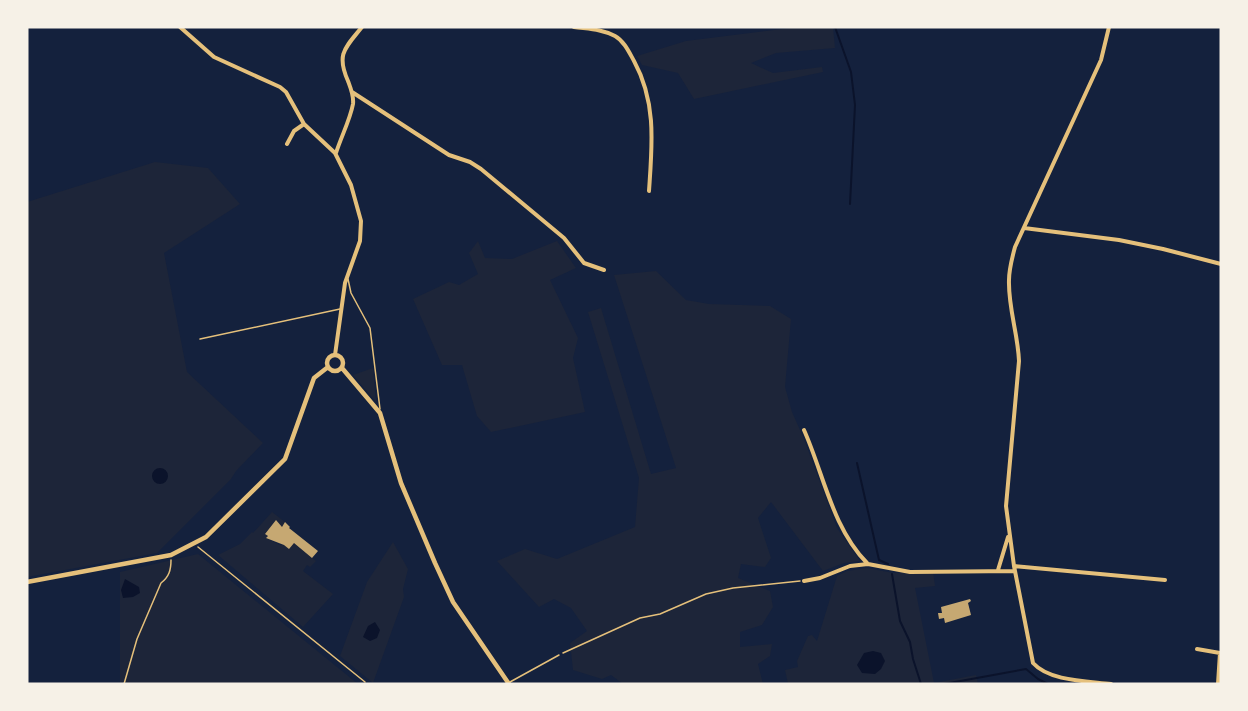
<svg xmlns="http://www.w3.org/2000/svg" width="1248" height="711" font-family="Commissioner,sans-serif">
<rect width="100%" height="100%" fill="#14213d"/>
<!-- green -->
<path fill="#1d2539" d="M798,27H833L835,48L776,53L751,63L773,73L822,67L823,72L694,99L678,73L642,65L637,56L686,41Z
M155,162L208,168L240,204L164,253L187,372L263,443L236,471L231,479L157,553L27,577V202Z
M478,241L485,258L512,259L557,241L576,268L550,280L578,338L573,358L585,412L491,432L477,416L462,365H442L413,299L449,282L459,285L478,274L469,253Z
M656,271L686,300L709,304L770,306L791,319L785,387L792,412L804,439L837,528L860,561L844,563L823,571L771,502L758,518L771,558L765,567L741,564L738,578L770,591L773,607L762,625L740,632V647L772,644L770,656L758,664L763,684H623L611,675L602,679L573,670L570,643L587,631L571,608L554,599L539,607L497,561L525,549L557,559L635,527L639,478L588,312L601,308L651,474L676,468L614,275Z
M373,368L376,402L353,375Z
M272,512L285,522L282,527L276,521L265,534L268,536L266,538L280,545L294,543L316,561L310,567L307,565L303,571L333,594L303,627L218,555L240,544L252,532L253,533Z
M393,542L408,569L403,589L404,597L373,683L340,656L367,582Z
M198,554L358,684H120V572Z
M867,568L893,573L933,571L935,586L915,588L934,683L976,675L978,684H788L785,670L798,667L797,661L808,636L812,635L817,641L837,576L847,571Z"/>
<!-- water -->
<path fill="#0b132b" d="M152 476a8 8 0 1 1 16 0a8 8 0 1 1-16 0Z
M125,579L139,587L140,593L133,597L123,598L121,590Z
M375,622L380,630L377,638L370,641L363,637L368,626Z
M873,651L881,653L885,661L881,669L875,674L862,673L857,665L864,653Z"/>
<g fill="none" stroke-linecap="round" stroke-linejoin="round">
<!-- stream -->
<path stroke="#0b132b" stroke-width="2" d="M835,27L851,72L855,105L850,204
M857,463L879,560L888,564
M892,574L900,621L910,642L913,659L921,684
M944,684L1026,669L1038,679L1048,684"/>
</g>
<!-- building -->
<path fill="#c6a872" d="M276,520L282,527L285,522L290,527L289,528L318,551L312,558L294,543L289,549L284,545L266,538L268,536L265,534Z
M970,599L971,601L968,603L971,615L945,623L944,618L939,619L938,613H942L941,607Z"/>
<g fill="none" stroke-linecap="round" stroke-linejoin="round">
<!-- path -->
<path stroke="#e5c07b" stroke-width="1.5" d="M198,547L365,682
M563,653L640,618L660,614L706,594L733,588L800,581
M124,684L137,639L161,583C169,577 171,570 171,560"/>
<!-- service -->
<path stroke="#e5c07b" stroke-width="1.5" d="M348,279L351,293L370,328L380,409
M200,339L340,309
M510,682L559,655"/>
<!-- minor -->
<path stroke="#e5c07b" stroke-width="4" d="M180,27L214,57L280,87L286,92L304,124L335,153L351,185L361,221L360,241L345,283L335,355
M574,27C588,29 602,29 615,36C624,41 629,52 634,61C657,103 652,146 649,191
M1109,27L1101,60L1015,247C1012,258 1009,269 1009,280C1008,307 1018,334 1019,361L1006,506L1014,566L1033,663C1049,681 1086,681 1111,684
M352,92L449,155L470,162L481,169L564,238L584,263L604,270
M287,144L294,131L304,124
M336,153C341,137 350,120 353,104C354,96 351,89 348,81C336,54 345,48 362,27
M1024,228L1119,240L1163,249L1221,264
M804,430C824,475 832,527 867,563
M1014,566L1165,580
M998,570L1008,537
M804,581L820,578L850,566L868,564L910,572L1015,571
M1197,649L1220,653
M1218,684L1220,653"/>
<!-- tertiary -->
<path stroke="#e5c07b" stroke-width="4.5" d="M327 363a8 8 0 1 1 16 0a8 8 0 1 1-16 0Z
M342,368L380,413L401,483L435,563L453,602L509,684
M27,582L171,555L206,537L285,459L314,378L328,367"/>
</g>
<!-- border -->
<rect width="1248" height="711" fill="none" stroke="#f6f1e7" stroke-width="57"/>
</svg>
